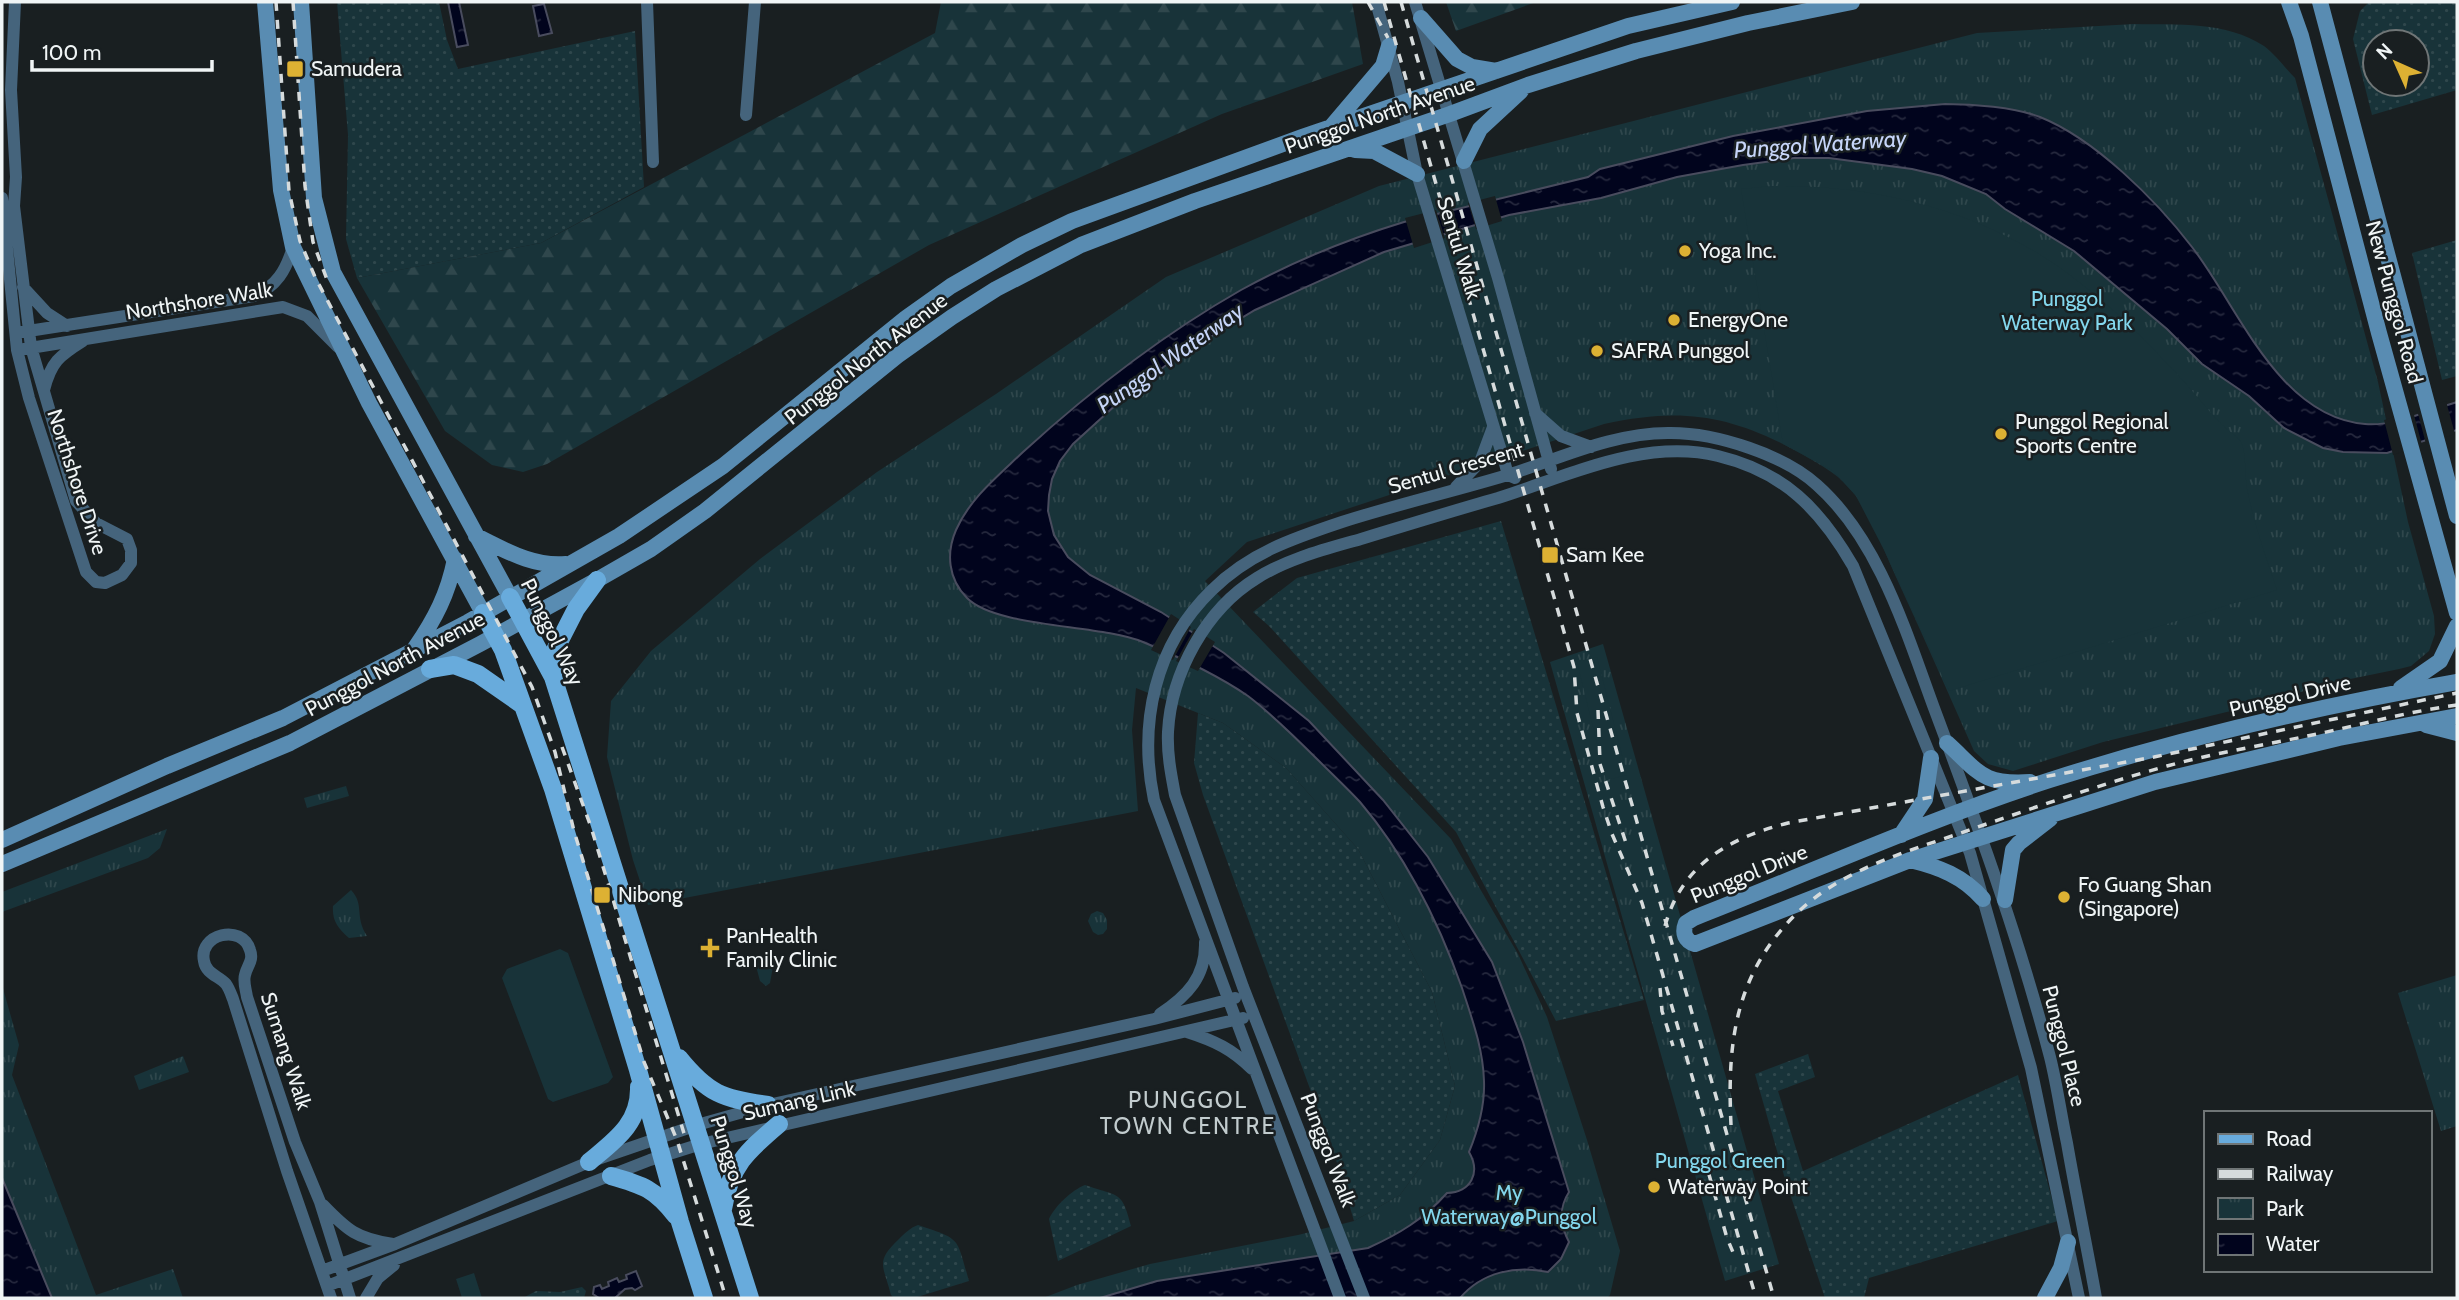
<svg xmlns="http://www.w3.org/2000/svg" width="2459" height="1300" font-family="Cabin,sans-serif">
<defs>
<pattern id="grass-dots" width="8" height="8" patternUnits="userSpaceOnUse" patternTransform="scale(1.75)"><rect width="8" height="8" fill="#183339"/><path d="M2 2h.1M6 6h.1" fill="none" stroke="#2f474c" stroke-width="1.8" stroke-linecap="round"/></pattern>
<pattern id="forest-firs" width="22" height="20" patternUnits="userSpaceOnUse" patternTransform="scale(1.75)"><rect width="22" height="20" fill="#183339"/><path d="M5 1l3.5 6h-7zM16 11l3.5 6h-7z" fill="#2f474c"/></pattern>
<pattern id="park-tufts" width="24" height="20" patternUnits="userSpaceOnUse" patternTransform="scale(1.75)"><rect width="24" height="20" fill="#183339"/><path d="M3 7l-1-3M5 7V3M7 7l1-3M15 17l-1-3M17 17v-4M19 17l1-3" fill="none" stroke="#2f474c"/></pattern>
<pattern id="water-ripples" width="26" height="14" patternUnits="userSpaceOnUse" patternTransform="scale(1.75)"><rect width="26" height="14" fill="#01041d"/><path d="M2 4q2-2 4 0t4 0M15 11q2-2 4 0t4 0" fill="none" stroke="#26293e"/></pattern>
</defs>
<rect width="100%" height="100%" fill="#191f21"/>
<!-- grass -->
<path fill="url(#grass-dots)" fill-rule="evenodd" d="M337,2H439L447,40L458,69L635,31L644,187L541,243L357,278L346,239L348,135Z
M2369,2H2457V90L2372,115L2353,39L2360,11ZM2375,42H2417V84H2375Z
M2457,240V376L2442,380L2412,253Z
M1501,521L1644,1000L1556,1021L1456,832L1269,626L1253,612L1297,578Z
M1198,713L1223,723L1286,768L1358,849L1432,992L1455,1086L1440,1140L1400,1195L1354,1221L1337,1163L1203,795L1194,763Z
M1808,1054L1815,1077L1778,1091L1803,1171L2018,1075L2058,1221L1869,1278L1864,1298H1825L1785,1179L1755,1074Z
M1085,1185C1119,1197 1122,1190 1131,1226L1058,1261L1049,1219C1055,1206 1072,1190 1085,1185Z
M918,1225C962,1240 956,1236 969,1281L914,1298H894L891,1295C883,1264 875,1262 899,1239C905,1233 910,1228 918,1225Z
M582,1287L586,1291L584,1298H523L536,1291L560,1292Z"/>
<!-- forest -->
<path fill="url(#forest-firs)" d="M941,2H1352L1363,64L1222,114L929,245L547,464L523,472L492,465L445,431L357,278L541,243L935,33Z
M1446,2H1536L1456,31Z"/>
<!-- park -->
<path fill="url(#park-tufts)" d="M2134,24C2177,25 2226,21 2264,46C2275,54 2285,68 2295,78L2378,382L2408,522L2434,616L2435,634L2429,651L2411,666L2399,669L2326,684L2276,700L2103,742L2013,771L1988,764L1974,751C1948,693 1923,635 1896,577C1884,550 1873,520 1856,496C1842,476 1822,466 1802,454C1731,415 1683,407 1604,424L1247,542L1205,581L1451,839L1518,954L1547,1017L1587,1140L1620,1251L1610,1295L1607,1298H1043L1077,1285L1150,1264L1298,1235L1354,1221L1400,1195L1440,1140L1455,1086L1432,992L1358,849L1286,768L1223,723L1136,688L1132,730L1138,811L648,905L633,860L607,757L611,701L651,651L760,559L877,472L996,394L1166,277L1379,186L1977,33Z
M1603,644L1779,1264L1725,1281L1550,662Z
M346,786L349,796L307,808L304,798Z
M167,829L160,848L148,858L2,912V892Z
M351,890C365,905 354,916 367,936L349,938C338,928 332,921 333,906Z
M1097,911L1103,913L1107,920V929L1103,934L1098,935L1093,932L1088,921L1091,914Z
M766,959L773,966L770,983L766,986L760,981L756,966L758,962Z
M2457,975V1126L2441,1131L2398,993Z
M2,985L19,1045L12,1075L96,1295L173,1269L183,1298H52L2,1178Z
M183,1056L189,1072L139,1090L134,1076Z"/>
<!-- pitch -->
<path fill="#183339" d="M1772,186C1881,184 1992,213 2079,282C2116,310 2148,343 2179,376C2194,392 2207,409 2221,424C2227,430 2236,435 2241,442C2246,451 2245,477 2247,489C2254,524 2266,557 2277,590L1949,691L1884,550L1856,496L1833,471L1783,444L1741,189Z
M1597,657L1627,775L1606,780L1577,662Z
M560,949L568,953L613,1077L608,1083L553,1102L548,1099L502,978L507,969Z
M474,1273L482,1298H462L456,1279Z"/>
<!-- water -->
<path fill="url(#water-ripples)" stroke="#494c5e" stroke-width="2" d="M448,2H459L468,45L457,47Z
M544,4L552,33L539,36L533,6Z
M1945,104C1973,104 2014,107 2040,117C2095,139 2156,200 2192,247C2238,306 2278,417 2365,424C2392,427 2430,410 2457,402V430L2387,453L2343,452L2323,448L2284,428L2249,396L2202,364L2167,329L2074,251L2005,209L1986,194L1942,176L1912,169L1829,158H1794L1743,165L1677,177L1601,198L1509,215L1384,252L1255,310L1177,357L1130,392L1073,444L1060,461L1052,479L1049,495L1048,511L1054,535L1068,557L1090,575L1161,612L1224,653L1309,721L1383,800L1428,857L1492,962L1523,1042L1569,1192C1558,1209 1560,1225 1569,1242L1561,1259L1548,1272C1516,1265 1482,1272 1460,1298H1100L1157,1281L1368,1248C1399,1234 1424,1219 1447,1193C1471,1192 1481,1173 1469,1152C1478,1130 1485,1105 1484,1081C1483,1048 1472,1019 1462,988C1439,923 1405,855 1360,802C1347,788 1332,774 1318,760C1296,738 1273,715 1248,696C1216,674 1179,657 1143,642C1099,624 997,628 967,598C948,579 946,553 956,530C970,498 999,475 1023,452C1090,391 1162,335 1241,290C1292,262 1348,239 1404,222L1588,177L1600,169L1733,136L1867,111Z
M2,1178L52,1298H2Z
M636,1271L642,1286L635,1290L632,1288L625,1289L615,1298H599L593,1294L594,1287L600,1285L602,1289L609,1286L608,1282L617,1278L619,1282L627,1279L626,1275Z"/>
<!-- pier -->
<path fill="#191f21" d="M1495,196L1502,221L1476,229L1468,203Z
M1436,210L1445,238L1414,248L1405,218Z
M2446,401L2455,434L2426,444L2417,410Z
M2413,411L2422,445L2393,455L2384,420Z
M1171,614L1191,627L1173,660L1151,650Z
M1194,629L1215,642L1198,671L1176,661Z"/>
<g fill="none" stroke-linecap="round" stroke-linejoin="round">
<!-- street -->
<path stroke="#45647c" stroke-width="12" d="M647,2L653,162
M1376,2L1398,82L1417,174L1505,464L1508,475L1515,478
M1415,2L1498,278L1551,469
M746,115L755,2
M2,198L17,350L29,398L86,572L96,582L105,583L122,575L131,563V550L127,539L96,523L76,501L31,347L14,206L16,177L11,90L15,2
M23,287L47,313L67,326
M22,332L254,296C277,286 286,270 293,247
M24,349L283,307L307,316L338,347
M44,390C51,362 59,356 83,341
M1535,413L1561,436L1591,447
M1456,487L1480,462L1493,427
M1160,1014C1187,996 1206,977 1205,942
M1187,1032C1215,1041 1232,1049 1252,1069
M323,1205C347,1230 357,1239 393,1244
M322,1271L395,1244L589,1162L697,1125L768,1105L1154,1019L1235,998
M327,1286L650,1160L701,1144L1243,1018
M331,1298L287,1171L233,999C231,994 229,988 226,984C219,976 206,974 204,961C198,934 242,923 250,950C254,961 247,965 245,975C243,982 246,990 247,997L295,1142L320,1202L350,1298
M366,1298L378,1278L394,1265
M1340,1298L1154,800C1138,723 1155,645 1212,590C1249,553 1294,538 1342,522C1398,504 1455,491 1511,474C1563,457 1616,432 1671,433C1717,433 1784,455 1817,485C1879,540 1906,632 1934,708C1977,823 2019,938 2050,1057C2057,1085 2061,1115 2067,1143C2076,1195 2087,1247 2096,1298
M1364,1298L1243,987L1175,795C1171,774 1167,754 1168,732C1171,673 1206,609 1257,578C1289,558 1326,549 1361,539C1407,525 1452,511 1498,498C1568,476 1643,438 1718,456C1784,472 1820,509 1853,566L1970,853L2031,1068L2079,1298"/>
<!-- secondary -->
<path stroke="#598cb2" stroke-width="16" d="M265,2L281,190L293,247L369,403L483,613
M301,2L314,198L333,272L510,597
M2289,2L2301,36L2379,333L2457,613
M2320,2L2457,516
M1421,18L1457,59L1472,67L1496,71
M1332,126L1383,66L1389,46
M1355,150L1374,151L1417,174
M1464,161L1480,129L1521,91
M476,536C505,550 532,567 566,564
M415,648C435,619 448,594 455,559
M2457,682C2320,706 2182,738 2050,780C1929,819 1812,872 1694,918L1686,923C1682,933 1685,941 1695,944L1910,860L2155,782L2339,738L2457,716
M2401,688L2440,661L2457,626
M2426,725L2457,733
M1947,743C1980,773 1982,785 2030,782
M1901,835L1925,799L1931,758
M2,840L167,766L283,718L468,622L619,536L723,466L906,318L951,286L1022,245L1072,221L1302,137L1628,26L1732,2
M1910,860C1939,867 1963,876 1983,899
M2,864L290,743L480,644L597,580L651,549L705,511L897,356L952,317L996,289L1081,245L1195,201L1450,114L1528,85L1636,51L1748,23L1852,2
M2005,900L2013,850L2019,843L2050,819
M2045,1298L2061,1268L2068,1242"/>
<!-- primary -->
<path stroke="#68abdc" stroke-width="18" d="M510,597L553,677L750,1298
M483,613L503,650L553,789L638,1070L680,1222L704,1298
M430,669L454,665L478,674L521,704
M553,676L555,650L576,609L597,580
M679,1058C708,1094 723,1099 768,1105
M589,1162C614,1141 640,1124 639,1087
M611,1176C643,1185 655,1189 676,1216
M723,1209C730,1166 747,1151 779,1124"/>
<!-- rail -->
<path stroke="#d6dbdc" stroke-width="3.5" stroke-dasharray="9 9" stroke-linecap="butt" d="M276,2L289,191L300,241L315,277L532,687L555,752L574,831L644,1062L677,1140L726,1298
M293,2L305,186L313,242L329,285
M1368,2L1388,38
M1384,2L1574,667L1577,713L1603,807L1612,834L1642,903L1756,1298
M1401,2L1774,1298
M1598,710L1600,762
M562,747L591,827L686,1140
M1600,764L1626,843
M1665,926C1682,864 1729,838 1788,823L2154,757L2457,693
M1660,988L1662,1011L1673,1046
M1731,1125C1727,1043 1735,975 1795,915C1843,867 1914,850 1975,828C2039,806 2102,784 2167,766C2218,752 2271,744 2322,733C2367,723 2412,711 2457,705
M1704,1157L1727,1238L1735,1257"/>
</g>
<!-- markers -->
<g fill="#ddb133" stroke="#191f21" stroke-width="2.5">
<rect x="286" y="60" width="18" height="18" rx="3.5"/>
<circle cx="1685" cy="251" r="7"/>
<circle cx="1674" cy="320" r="7"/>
<circle cx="1597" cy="351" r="7"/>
<circle cx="2001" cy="434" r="7"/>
<rect x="1541" y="546" width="18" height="18" rx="3.5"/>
<rect x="593" y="886" width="18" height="18" rx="3.5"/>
<circle cx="2064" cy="897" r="7"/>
<path d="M706.5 937.5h7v7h7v7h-7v7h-7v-7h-7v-7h7z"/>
<circle cx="1654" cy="1187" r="7"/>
</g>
<g text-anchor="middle" stroke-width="5" stroke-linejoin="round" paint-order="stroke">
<!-- poi labels -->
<g font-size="21" fill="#f0f5f6" stroke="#191f21" text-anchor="start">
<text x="311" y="76">Samudera</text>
<text x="1699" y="258">Yoga Inc.</text>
<text x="1688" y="327">EnergyOne</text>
<text x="1611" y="358">SAFRA Punggol</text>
<text x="2015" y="429">Punggol Regional<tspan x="2015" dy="24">Sports Centre</tspan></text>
<text x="1566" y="562">Sam Kee</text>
<text x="2078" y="892">Fo Guang Shan<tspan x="2078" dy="24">(Singapore)</tspan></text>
<text x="618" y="902">Nibong</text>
<text x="726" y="943">PanHealth<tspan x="726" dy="24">Family Clinic</tspan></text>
<text x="1668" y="1194">Waterway Point</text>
</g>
<!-- street labels -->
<g font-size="21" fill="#f0f5f6" stroke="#191f21">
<text transform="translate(1380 115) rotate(-19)" y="7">Punggol North Avenue</text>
<text transform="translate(1459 248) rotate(73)" y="7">Sentul Walk</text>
<text transform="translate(199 301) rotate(-9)" y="7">Northshore Walk</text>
<text transform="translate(2394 302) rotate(75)" y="7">New Punggol Road</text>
<text transform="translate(866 359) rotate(-38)" y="7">Punggol North Avenue</text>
<text transform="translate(1456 468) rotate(-16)" y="7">Sentul Crescent</text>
<text transform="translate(77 482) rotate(72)" y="7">Northshore Drive</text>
<text transform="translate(552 632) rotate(64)" y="7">Punggol Way</text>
<text transform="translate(395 664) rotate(-28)" y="7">Punggol North Avenue</text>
<text transform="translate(2290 696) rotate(-13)" y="7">Punggol Drive</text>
<text transform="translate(1749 874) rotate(-22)" y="7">Punggol Drive</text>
<text transform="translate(2064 1046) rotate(76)" y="7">Punggol Place</text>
<text transform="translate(286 1051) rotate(72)" y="7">Sumang Walk</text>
<text transform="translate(799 1101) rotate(-13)" y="7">Sumang Link</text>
<text transform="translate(1328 1150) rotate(69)" y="7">Punggol Walk</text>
<text transform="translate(734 1172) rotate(73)" y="7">Punggol Way</text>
</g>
<!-- park labels -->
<g font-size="21" fill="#83d7ed" stroke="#191f21">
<text x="2067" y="306">Punggol<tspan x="2067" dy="24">Waterway Park</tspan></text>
<text x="1720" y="1168">Punggol Green</text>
<text x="1509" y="1200">My<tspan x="1509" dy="24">Waterway@Punggol</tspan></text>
</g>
<!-- water labels -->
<g font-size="23" font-style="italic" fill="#c6d5f8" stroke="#191f21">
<text transform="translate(1820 144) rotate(-4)" y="8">Punggol Waterway</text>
<text transform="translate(1170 358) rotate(-35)" y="8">Punggol Waterway</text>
</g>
<!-- neighbourhood labels -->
<g font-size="23" letter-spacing="2" fill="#c2ccce" stroke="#191f21">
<text x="1188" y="1108">PUNGGOL<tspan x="1188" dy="26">TOWN CENTRE</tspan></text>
</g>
</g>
<!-- border -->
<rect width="2459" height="1300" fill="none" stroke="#f0f5f6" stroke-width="7"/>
<!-- legend -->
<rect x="2204" y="1111" width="228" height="161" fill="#191f21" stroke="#6f7576" stroke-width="2"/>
<rect x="2218" y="1134" width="35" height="10" fill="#68abdc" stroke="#6f7576" stroke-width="2"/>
<text x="2266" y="1146" font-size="21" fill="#f0f5f6">Road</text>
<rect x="2218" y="1169" width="35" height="10" fill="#d6dbdc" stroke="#6f7576" stroke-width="2"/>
<text x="2266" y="1181" font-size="21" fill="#f0f5f6">Railway</text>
<rect x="2218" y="1198" width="35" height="21" fill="url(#park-tufts)" stroke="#6f7576" stroke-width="2"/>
<text x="2266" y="1216" font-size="21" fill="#f0f5f6">Park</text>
<rect x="2218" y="1234" width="35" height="21" fill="url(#water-ripples)" stroke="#6f7576" stroke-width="2"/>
<text x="2266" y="1251" font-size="21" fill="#f0f5f6">Water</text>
<!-- north arrow -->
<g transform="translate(2396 63) rotate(315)"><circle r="33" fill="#191f21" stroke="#6f7576" stroke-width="2"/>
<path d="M0-5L12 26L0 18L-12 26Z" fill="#ddb133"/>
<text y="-10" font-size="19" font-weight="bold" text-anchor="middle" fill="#f0f5f6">N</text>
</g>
<!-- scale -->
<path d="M32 60v10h180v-10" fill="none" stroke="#f0f5f6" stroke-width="3.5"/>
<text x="42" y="60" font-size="21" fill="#f0f5f6" stroke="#191f21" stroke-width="5" paint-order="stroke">100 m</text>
</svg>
